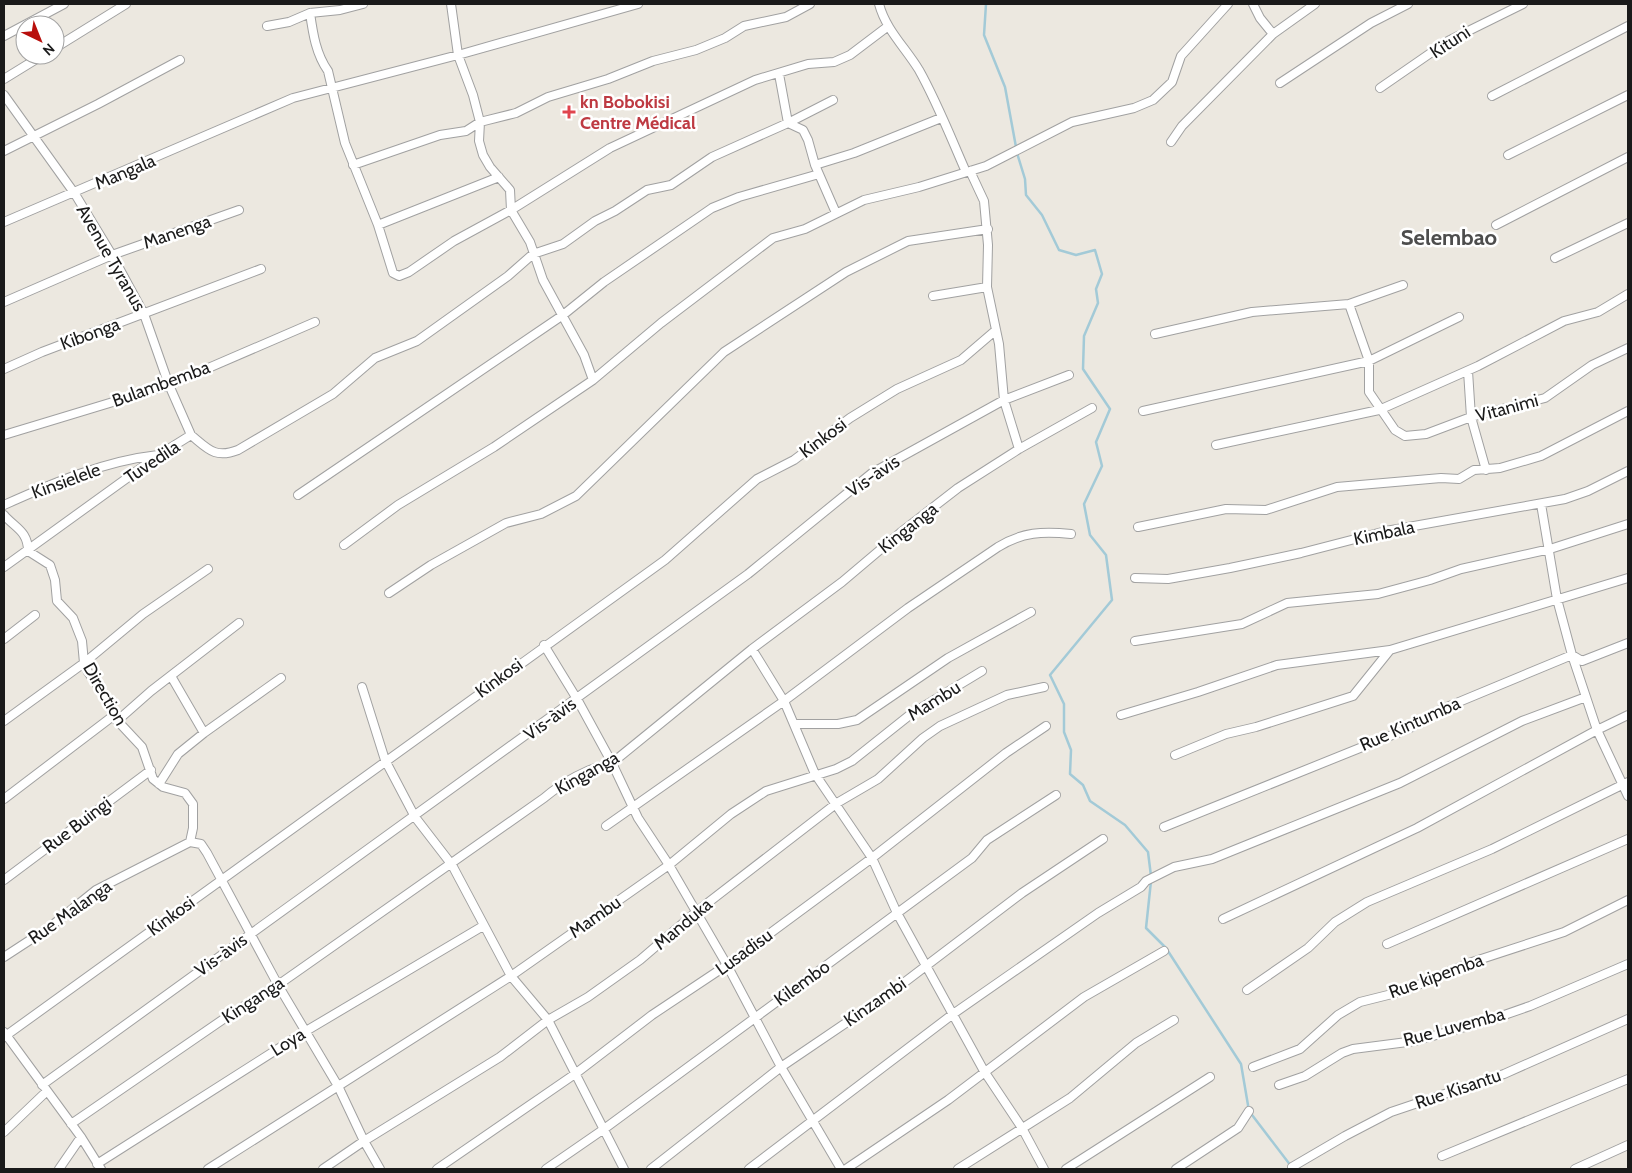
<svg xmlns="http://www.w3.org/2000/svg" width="1632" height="1173" font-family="Cabin,sans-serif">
<rect width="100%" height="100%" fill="#ece8e0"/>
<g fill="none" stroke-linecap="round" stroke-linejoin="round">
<!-- stream -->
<path stroke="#a3cad7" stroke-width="2.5" d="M986,4L984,35L1005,87L1016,147
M1017,153L1025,179L1026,195L1042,215L1059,250L1076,255L1095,250L1102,274L1096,289L1098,303L1084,336L1083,369L1110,409L1096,442L1102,466L1084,504L1090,535L1106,555L1112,600L1050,675L1064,704V732L1071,750L1070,774L1083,785L1090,801L1125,825L1148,852L1151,876
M1151,881L1146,928L1166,948L1241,1064L1249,1111L1291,1166"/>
<defs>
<path id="street" d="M451,4L458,55L473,95L480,122L479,141L483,155L490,167L510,190L511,210L530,242L543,280L584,355L593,380L661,323L773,238L805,229L864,200L919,187L986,166L1072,122L1134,108L1153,100L1172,82L1181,56L1228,4
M879,4C886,30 905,47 919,70C937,102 951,138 966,172
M1253,4L1260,18L1273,34
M310,13L340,10L363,4
M267,26L289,22L310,13C313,34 316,54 328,71L345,143L378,225L393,273L399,276L409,272L454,241L511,210L610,148L755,80L808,64L834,62L850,55L887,27
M4,36L64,4
M55,48L126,4
M779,74L788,123L803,130L808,140L815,165L836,213
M4,79L43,55
M1280,83L1371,23L1408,4
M1380,88L1448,41L1523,4
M4,95L75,194L112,255L144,314L169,385L191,435
M1492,96L1628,26
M1171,142L1182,126L1273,34L1315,4
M4,151L98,104L180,60
M1508,155L1628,95
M353,165L440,135L466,131L480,122L516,113L548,97L608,79L653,61L696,50L725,38L744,26L786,17L810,4
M815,165L854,153L941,118
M970,171L984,201L988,245L987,287L999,344L1004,400L1019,449
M4,222L293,98L458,55L638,4
M378,225L499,177
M1496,225L1628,157
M1555,258L1628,223
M933,296L987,287
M4,302L112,255L239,210
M1349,304L1369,361V392L1395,430L1405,436L1426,434L1471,417L1545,398L1592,365L1628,348
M1155,334L1252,312L1349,304L1403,285
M4,369L42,352L261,269
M1468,371L1471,417L1486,470
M1143,411L1369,361L1459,317
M4,435L169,385L315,322
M1216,445L1379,410L1478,366L1564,321L1598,312L1628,294
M298,495L563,315L604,282L712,208L739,197L819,174
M1541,504L1557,599L1572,655L1597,730L1628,796
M4,505C53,483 104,461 158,455
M4,515C15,528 28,531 28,551L50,565L55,580L57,601L73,618L82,641L84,663L88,672L109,702L113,716L142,747L153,779L163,787L185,793L193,804V828L190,842
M1138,527L1226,509L1266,510L1337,487L1441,478L1459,479L1474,470L1500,468L1541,456L1628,411
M344,545L398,505L494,447L593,380
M4,567L159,455L191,435C208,449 215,459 238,450L333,394L375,358L417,341L508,276L533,254L563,244L595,221L615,211L647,190L671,185L712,157L788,123L833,100
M1135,578L1168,579L1230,568L1301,553L1386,531L1565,499L1588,491L1628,471
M389,593L431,565L506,523L541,514L576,496L724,352L846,272L908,241L988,229
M4,639L35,615
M1135,641L1242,624L1287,603L1378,594L1430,580L1461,569L1550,549L1628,524
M544,645L577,699L612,763L638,818L669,865L727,965L781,1067L841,1169
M752,649L784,701L815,774L872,858L897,913L984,1071L1022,1128L1044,1169
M171,676L204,733L281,678
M362,687L385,760L415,817L452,865L511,976L548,1020L624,1169
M1121,715L1198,692L1277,665L1390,650
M4,721L84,663L143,614L208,569
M117,721L151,691L239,623
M794,724H838L857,720L948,658L1031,612
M1175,755L1226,734L1256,727L1353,696L1390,650L1628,578
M159,784L178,754L204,733
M4,799L113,716
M606,826L784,701L908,608L998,547C1022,532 1043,531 1071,534
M1164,827L1412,727L1442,709L1572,655L1582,661L1628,643
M190,842L201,844L207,853L278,985L338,1086L364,1141L380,1169
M4,880L151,770
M1223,919L1417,828L1597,730L1628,715
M1387,944L1628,839
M4,957L50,927L96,890L190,842
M1247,990L1308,948L1335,922L1367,902L1492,849L1628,782
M4,1032L81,1137L101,1169
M4,1037L665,560L757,479L794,460L850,418L897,389L961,360L996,330
M1253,1067L1300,1049L1338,1015L1360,1002L1404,991L1469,963L1564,932L1628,900
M42,1085L748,574L872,473L1004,400L1069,375
M1279,1085L1305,1076L1342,1053L1353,1049L1415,1041L1490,1020L1530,1006L1628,964
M71,1124L228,1016L278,985L544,798C563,782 588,768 612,763L752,649L842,582L900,533L958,488L1019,449L1092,408
M4,1132L47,1091
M1442,1156L1628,1079
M97,1164L306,1031L483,926
M1292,1167L1345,1136L1391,1112L1504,1074L1628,1019
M59,1169L81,1137
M208,1169L511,976L669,865L731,814L766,791L836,769L852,761L911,714L982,671
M323,1169L364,1141L500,1057L548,1020L588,997L640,960L696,912L837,803L878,779L923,738L940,726L1007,695L1044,687
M437,1169L575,1074L652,1015L727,965L872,858L1006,753L1046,726
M546,1169L604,1129L972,858L987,840L1056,795
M651,1169L781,1067L893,991L1022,893L1103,839
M749,1169L953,1014L1098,913L1141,887L1146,881L1174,867L1212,859L1400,783L1522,721L1586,697
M846,1169L948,1100L1084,997L1164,951
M958,1169L1070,1098L1136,1043L1174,1020
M1066,1169L1210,1077
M1176,1169L1238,1128L1249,1111
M1575,1169L1628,1145"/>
</defs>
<!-- street casing -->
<use href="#street" stroke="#a1a1a1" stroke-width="10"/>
<!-- street -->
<use href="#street" stroke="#fff" stroke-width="8"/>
</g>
<!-- markers -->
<path fill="#e0444e" stroke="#fff" stroke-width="2" d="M566.5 104.5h5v5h5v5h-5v5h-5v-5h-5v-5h5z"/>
<g text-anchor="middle" stroke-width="5" stroke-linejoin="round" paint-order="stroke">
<!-- street labels -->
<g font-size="18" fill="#1a1a1a" stroke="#fff">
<text transform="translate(1450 42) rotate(-33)" y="6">Kituni</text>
<text transform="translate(125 172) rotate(-23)" y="6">Mangala</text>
<text transform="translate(177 232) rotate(-19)" y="6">Manenga</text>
<text transform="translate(111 258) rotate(60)" y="6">Avenue Tyranus</text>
<text transform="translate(90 334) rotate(-20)" y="6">Kibonga</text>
<text transform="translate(161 384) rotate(-20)" y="6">Bulambemba</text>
<text transform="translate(1507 408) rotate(-15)" y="6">Vitanimi</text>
<text transform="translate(823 438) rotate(-37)" y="6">Kinkosi</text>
<text transform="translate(152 462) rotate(-34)" y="6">Tuvedila</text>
<text transform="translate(873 476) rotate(-34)" y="6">Vis-àvis</text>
<text transform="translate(66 481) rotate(-20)" y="6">Kinsielele</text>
<text transform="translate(908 528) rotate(-38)" y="6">Kinganga</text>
<text transform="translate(1384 533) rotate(-12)" y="6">Kimbala</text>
<text transform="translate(499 678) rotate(-36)" y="6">Kinkosi</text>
<text transform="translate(105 694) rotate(60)" y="6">Direction</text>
<text transform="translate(934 701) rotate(-32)" y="6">Mambu</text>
<text transform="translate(550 719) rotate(-36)" y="6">Vis-àvis</text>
<text transform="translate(1410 724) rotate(-24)" y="6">Rue Kintumba</text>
<text transform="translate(587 773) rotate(-29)" y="6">Kinganga</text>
<text transform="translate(77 825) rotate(-37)" y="6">Rue Buingi</text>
<text transform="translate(70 912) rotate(-35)" y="6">Rue Malanga</text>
<text transform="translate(171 916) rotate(-36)" y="6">Kinkosi</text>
<text transform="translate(595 917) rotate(-35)" y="6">Mambu</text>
<text transform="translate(683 924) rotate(-40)" y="6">Manduka</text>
<text transform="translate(744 952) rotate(-36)" y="6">Lusadisu</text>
<text transform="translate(221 955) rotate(-36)" y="6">Vis-àvis</text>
<text transform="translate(1436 976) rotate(-20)" y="6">Rue kipemba</text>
<text transform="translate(802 983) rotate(-36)" y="6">Kilembo</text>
<text transform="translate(253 1000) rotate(-33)" y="6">Kinganga</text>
<text transform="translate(875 1002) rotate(-35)" y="6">Kinzambi</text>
<text transform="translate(1454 1027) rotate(-15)" y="6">Rue Luvemba</text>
<text transform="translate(288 1042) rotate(-32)" y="6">Loya</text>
<text transform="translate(1458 1089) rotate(-19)" y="6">Rue Kisantu</text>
</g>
<!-- health labels -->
<g font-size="18" font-weight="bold" fill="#be3a42" stroke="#fff" text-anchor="start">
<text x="580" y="108">kn Bobokisi<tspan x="580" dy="21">Centre Médical</tspan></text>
</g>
<!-- district labels -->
<g font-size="22" font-weight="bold" fill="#4d4d4d" stroke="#fff">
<text x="1449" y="245">Selembao</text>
</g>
</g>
<!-- border -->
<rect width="1632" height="1173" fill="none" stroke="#1a1a1a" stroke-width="10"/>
<!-- north arrow -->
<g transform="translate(40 40) rotate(137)"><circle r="24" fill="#ffffff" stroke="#a3a3a3"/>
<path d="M0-4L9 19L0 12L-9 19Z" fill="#b80f0c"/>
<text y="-8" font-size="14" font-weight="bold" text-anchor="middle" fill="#1a1a1a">N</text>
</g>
</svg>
